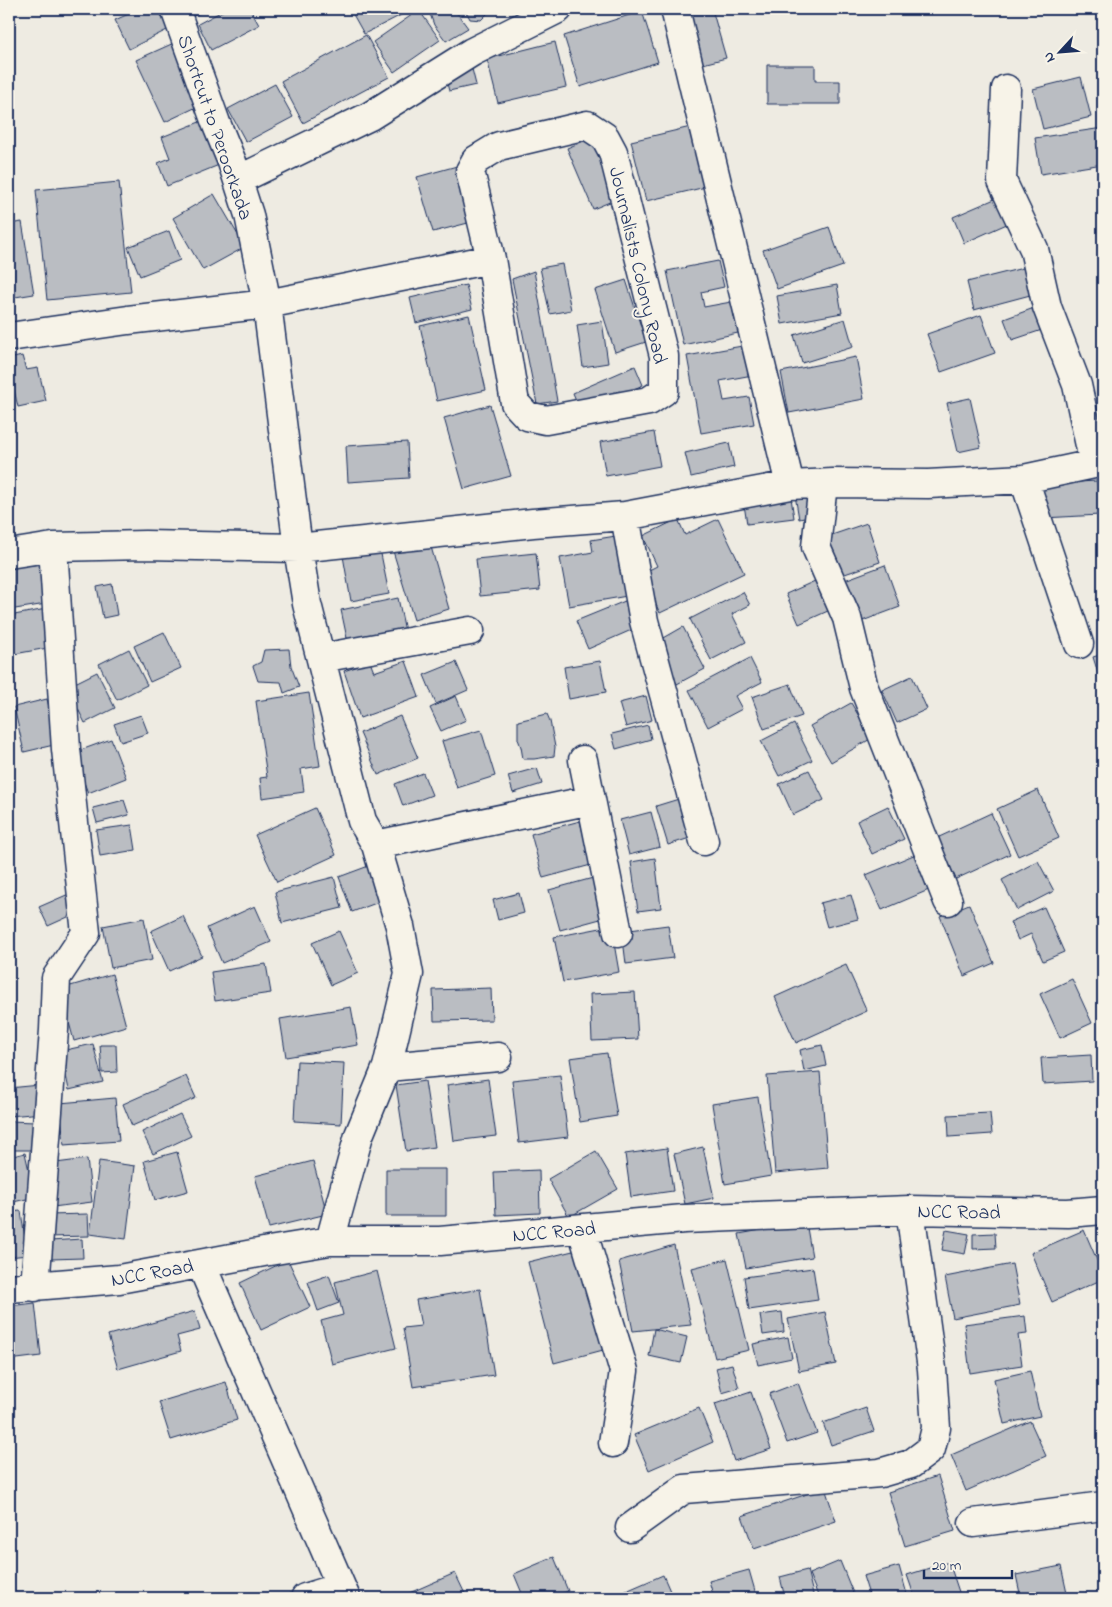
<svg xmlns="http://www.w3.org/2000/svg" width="1112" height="1607" font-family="'Indie Flower',sans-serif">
<rect width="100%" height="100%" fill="#eeebe2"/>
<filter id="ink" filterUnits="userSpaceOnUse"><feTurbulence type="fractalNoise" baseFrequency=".02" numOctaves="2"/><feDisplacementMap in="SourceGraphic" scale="10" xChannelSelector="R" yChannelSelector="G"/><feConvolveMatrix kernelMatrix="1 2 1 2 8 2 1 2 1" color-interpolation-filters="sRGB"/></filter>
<g filter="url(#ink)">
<!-- building -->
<path fill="#babdc2" stroke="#1b2f5e" d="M140,9H162L171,28L129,49L115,20Z
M184,9H208L189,18Z
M226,9H250L259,25L211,50L198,24Z
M350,9H403L405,13L364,34Z
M430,9H454L468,28L446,41L434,25L429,11Z
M465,9H492L481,20L470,19Z
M691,9H712L726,58L699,65L684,11Z
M419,10L440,40L394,72L373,42Z
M642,11L658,62L580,87L564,36Z
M366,35L389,77L303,123L281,81Z
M176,42L203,104L165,122L136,60Z
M555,42L566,87L498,103L487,59Z
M471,65L476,85L449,91L444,72Z
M767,65H815V81H840V104H767Z
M1081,77L1091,117L1043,129L1033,89Z
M275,84L293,117L246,142L228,109Z
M207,119L224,163L167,186L158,163L170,158L162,137Z
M695,126L710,186L646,201L631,141Z
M1103,128V164L1041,174L1035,138Z
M591,138L617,199L593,209L567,148Z
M457,166L472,222L433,232L417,177Z
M119,182L131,292L47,300L36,190Z
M214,194L245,247L203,270L173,218Z
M997,198L1009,223L964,243L953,217Z
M22,222L34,294L9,298V224Z
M829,227L843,266L777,289L763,250Z
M169,231L180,260L140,276L128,247Z
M718,261L724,287L701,292L704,307L731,302L738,333L683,345L667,271Z
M562,264L571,310L550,314L540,268Z
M1027,267L1034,294L974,310L967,282Z
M534,271L557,401L537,404L512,279Z
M626,280L646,342L615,352L595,290Z
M466,285L472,309L416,323L410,298Z
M837,285L842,313L782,324L777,296Z
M1034,308L1042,330L1012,340L1004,319Z
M469,315L486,390L437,401L420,326Z
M981,315L995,353L941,372L927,334Z
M845,319L853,347L802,363L794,335Z
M602,321L608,363L583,367L577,325Z
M753,344L758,374L720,381L724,401L749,397L754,424L701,433L687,356Z
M22,356L26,370L38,368L46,401L18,407L14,390L9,391V359Z
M856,357L864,399L789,413L781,372Z
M635,366L643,385L581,412L573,393Z
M970,398L981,447L958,452L947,403Z
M490,405L511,476L464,489L444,418Z
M654,432L660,466L606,476L600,442Z
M407,442L409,478L348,482L346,446Z
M729,443L734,467L691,477L685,453Z
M1097,481L1100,515L1043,518L1041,484Z
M790,491L794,518L747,524L743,498Z
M811,492L815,516L799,519L795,495Z
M678,519L685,535L718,519L744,573L660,613L641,574L657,566L643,536Z
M867,523L880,562L836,577L823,538Z
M622,535L633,595L569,606L560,558L593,552L591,540Z
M429,540L449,609L414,620L393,551Z
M380,549L389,594L351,601L343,556Z
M536,553L540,590L480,596L476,559Z
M40,564L46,604L9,610V568Z
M885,565L900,607L857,623L842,581Z
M826,576L839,606L799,624L786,594Z
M112,584L117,615L103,618L97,587Z
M743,592L750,605L732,614L746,642L711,660L690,619Z
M398,598L405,631L348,643L341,610Z
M625,601L636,628L588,649L576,621Z
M46,609L53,647L9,655V616Z
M683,627L705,669L677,684L655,643Z
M164,632L181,668L150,682L134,646Z
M129,649L147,685L117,700L99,664Z
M289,649L291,666L299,687L284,693L281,682L258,681L253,666L261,662L264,650Z
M1103,654V689L1093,657Z
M750,658L762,682L735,696L742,709L708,727L689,690Z
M406,661L419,697L360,718L344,671L370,662L374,672Z
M600,661L606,692L569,699L564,667Z
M456,662L468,690L436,704L424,675Z
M97,672L115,708L85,723L67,687Z
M912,676L927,709L897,723L882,690Z
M790,684L802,716L764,729L752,697Z
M309,693L320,766L301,769L304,792L262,798L260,778L267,777L256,701Z
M456,696L466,720L441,731L430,708Z
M646,696L652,720L626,727L619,703Z
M47,699L58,744L24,752L14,707Z
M851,703L872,738L831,762L810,726Z
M547,714L550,721L555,747L554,756L534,759H523L521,747L518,739V721Z
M141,715L148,733L121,742L114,724Z
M400,716L418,758L378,775L360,733Z
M794,724L812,760L779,776L761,741Z
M648,725L651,739L616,749L612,734Z
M481,730L495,776L457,788L442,741Z
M111,739L126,778L88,793L73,753Z
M537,768L542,784L513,793L508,776Z
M809,770L824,800L793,815L779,784Z
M423,773L432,795L403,806L395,784Z
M1038,790L1059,838L1018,856L997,809Z
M682,798L693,837L668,845L656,806Z
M124,800L129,815L97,823L93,808Z
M888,806L904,839L872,854L857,821Z
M315,808L336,855L277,882L255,835Z
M651,812L660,847L629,855L620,820Z
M991,813L1010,854L956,879L937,838Z
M580,821L591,865L543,878L531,834Z
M132,825L136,850L100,856L96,830Z
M923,851L938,886L882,910L866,875Z
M655,858L661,908L638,911L631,862Z
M1038,861L1054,891L1017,910L1002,880Z
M374,864L387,899L352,912L339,877Z
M334,877L342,908L282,923L275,892Z
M593,878L604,918L560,930L549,890Z
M71,893L79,912L48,926L39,907Z
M519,893L524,913L498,920L493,900Z
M851,895L858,919L827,927L820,903Z
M969,904L994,963L964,976L940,916Z
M255,906L271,942L222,963L207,928Z
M1044,907L1064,952L1043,961L1031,934L1018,940L1010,922Z
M183,916L202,956L169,971L151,931Z
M144,918L152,960L111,968L103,926Z
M668,925L673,958L626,964L622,931Z
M611,926L619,972L563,982L554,937Z
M339,931L358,973L331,985L312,943Z
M266,964L271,993L215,1001L211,972Z
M846,965L867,1011L796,1043L775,997Z
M112,974L126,1026L74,1041L60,989Z
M1072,979L1092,1023L1060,1038L1040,994Z
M491,988L492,1020L434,1021L433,990Z
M635,992L638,1039L592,1041L590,994Z
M351,1007L358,1045L286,1057L280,1019Z
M93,1044L103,1082L69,1090L61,1051Z
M100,1045H116L117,1072L102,1073Z
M822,1045L826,1066L804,1071L800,1050Z
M607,1053L617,1116L580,1122L570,1058Z
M1091,1055L1092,1081L1043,1084L1041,1058Z
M297,1061L344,1063L341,1124L294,1121Z
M820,1072L828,1168L775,1173L767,1076Z
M560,1075L568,1137L519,1143L512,1080Z
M186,1076L196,1098L132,1126L123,1104Z
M488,1079L496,1136L454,1141L447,1085Z
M425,1081L435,1147L406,1151L396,1085Z
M40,1085L42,1113L9,1116V1088Z
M758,1097L771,1176L725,1184L712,1104Z
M115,1098L119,1141L64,1145L60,1103Z
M990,1113L992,1134L949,1137L948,1115Z
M180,1114L191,1136L153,1154L142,1132Z
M9,1121L35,1122V1150H9Z
M703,1147L714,1198L685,1204L674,1154Z
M667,1148L673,1191L631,1197L625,1154Z
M596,1151L618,1189L569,1217L548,1179Z
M177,1152L188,1191L155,1200L144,1161Z
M25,1153L35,1197L9,1203V1157Z
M87,1159L92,1202L53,1207L48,1164Z
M99,1161L135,1166L126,1239L90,1234Z
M313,1161L327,1214L269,1228L255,1176Z
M386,1169H446V1216H386Z
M539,1170L540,1213L496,1215L494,1172Z
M21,1211L27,1255L9,1257V1212Z
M88,1214L89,1236L48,1237V1215Z
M806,1222L812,1257L746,1268L739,1234Z
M946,1230L969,1234L965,1254L942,1250Z
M1084,1230L1103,1274V1279L1052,1302L1031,1253Z
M995,1233L996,1248L973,1249V1234Z
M82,1239L83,1258L51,1259L50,1241Z
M674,1245L691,1325L633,1331L619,1261Z
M581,1249L607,1349L554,1363L528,1262Z
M727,1259L749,1350L715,1358L692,1268Z
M288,1260L310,1307L261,1330L240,1283Z
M1012,1264L1020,1305L953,1318L945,1277Z
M813,1268L818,1300L749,1310L744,1277Z
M377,1271L396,1348L332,1364L321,1321L343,1315L335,1282Z
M329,1275L339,1303L318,1311L308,1282Z
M480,1289L494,1375L413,1387L403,1328L421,1326L416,1300Z
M35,1303L41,1356L9,1360V1306Z
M195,1311L200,1330L177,1336L181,1351L118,1369L108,1335Z
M782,1312L784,1332L763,1335L760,1315Z
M825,1312L836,1364L799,1371L788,1319Z
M1025,1316L1027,1334L1018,1335L1022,1365L970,1373L964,1324Z
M654,1329L687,1337L681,1363L649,1356Z
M788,1337L792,1358L758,1365L753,1344Z
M732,1364L739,1388L722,1393L716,1368Z
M1030,1371L1040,1416L1004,1424L994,1379Z
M226,1382L237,1420L171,1440L159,1402Z
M798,1383L817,1433L787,1443L769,1394Z
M751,1392L771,1449L734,1461L715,1404Z
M699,1408L713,1442L649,1470L634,1435Z
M866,1408L874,1431L831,1445L823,1423Z
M1030,1421L1046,1456L966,1491L951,1455Z
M938,1476L955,1531L905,1546L888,1492Z
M825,1488L836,1521L754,1549L742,1516Z
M554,1557L568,1591L552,1598H524L514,1574Z
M840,1561L855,1598H819L809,1574Z
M949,1562L961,1598H915L907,1575Z
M899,1566L908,1598H870L863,1576Z
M1061,1566L1068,1598H1021L1016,1575Z
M749,1570L757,1598H714L709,1581Z
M807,1570L814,1598H785L780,1577Z
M455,1573L467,1598H398Z
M663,1575L673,1598H618L617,1595Z"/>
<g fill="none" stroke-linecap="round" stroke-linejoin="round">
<defs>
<path id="minor" d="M175,9L216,123L232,162L249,215L267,304L491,259L515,403L527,416L546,420L649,401L664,391V356L613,152L605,137L587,125L499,146L476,160L470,171L491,259
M675,9L790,485
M1006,89L1002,181L1034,249L1047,307L1077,385L1094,464
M238,180L370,116L472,52L558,9
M9,337L128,320L267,304L298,548L307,604L362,821L376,845L400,926L409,974L387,1067L359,1135L330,1241
M1024,479L1079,644
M823,484L816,547L847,618L864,688L948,901
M625,516L644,621L704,841
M9,554L53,547L145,545L298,548L533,523L625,516L790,485L833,483L928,484L1024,479L1103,462
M321,658L470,631
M583,760L618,933
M376,845L591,800
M387,1067L498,1057
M582,1229L624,1371L613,1443
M201,1264L346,1598
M35,1287L54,1030L56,978L86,933L66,749L53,547
M9,1288L119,1279L269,1251L330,1241H440L684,1219L910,1210L1068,1213L1103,1210
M973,1523L1103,1506
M630,1528L684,1489L880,1473L911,1464L931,1449L936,1428L932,1369L910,1210
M305,1598L341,1587"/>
</defs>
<!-- minor casing -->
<use href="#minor" stroke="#1b2f5e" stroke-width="31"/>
<!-- minor -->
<use href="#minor" stroke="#f7f3e8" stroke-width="28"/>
</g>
</g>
<g text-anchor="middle" stroke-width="4" stroke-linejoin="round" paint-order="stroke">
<!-- street labels -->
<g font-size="20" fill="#1b2f5e" stroke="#f7f3e8">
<text transform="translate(216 127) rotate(71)" y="7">Shortcut to Peroorkada</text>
<text transform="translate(639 265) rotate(77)" y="7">Journalists Colony Road</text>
<text transform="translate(959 1211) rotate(1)" y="7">NCC Road</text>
<text transform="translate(554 1231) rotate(-5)" y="7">NCC Road</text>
<text transform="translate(152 1272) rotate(-10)" y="7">NCC Road</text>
</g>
</g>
<!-- margin -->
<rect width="1112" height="1607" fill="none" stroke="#f7f3e8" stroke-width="30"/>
<rect x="15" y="15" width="1082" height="1577" fill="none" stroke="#1b2f5e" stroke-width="2" filter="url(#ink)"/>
<!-- north arrow -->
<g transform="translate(1060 52) rotate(244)" stroke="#f7f3e8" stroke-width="4" paint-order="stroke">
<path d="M0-4L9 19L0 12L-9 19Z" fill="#1b2f5e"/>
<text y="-8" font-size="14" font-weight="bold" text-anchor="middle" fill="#1b2f5e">N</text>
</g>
<!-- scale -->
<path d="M924 1570v8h88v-8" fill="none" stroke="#1b2f5e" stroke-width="2.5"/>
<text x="932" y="1570" font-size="15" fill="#1b2f5e" stroke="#f7f3e8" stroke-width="4" paint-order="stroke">20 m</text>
</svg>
